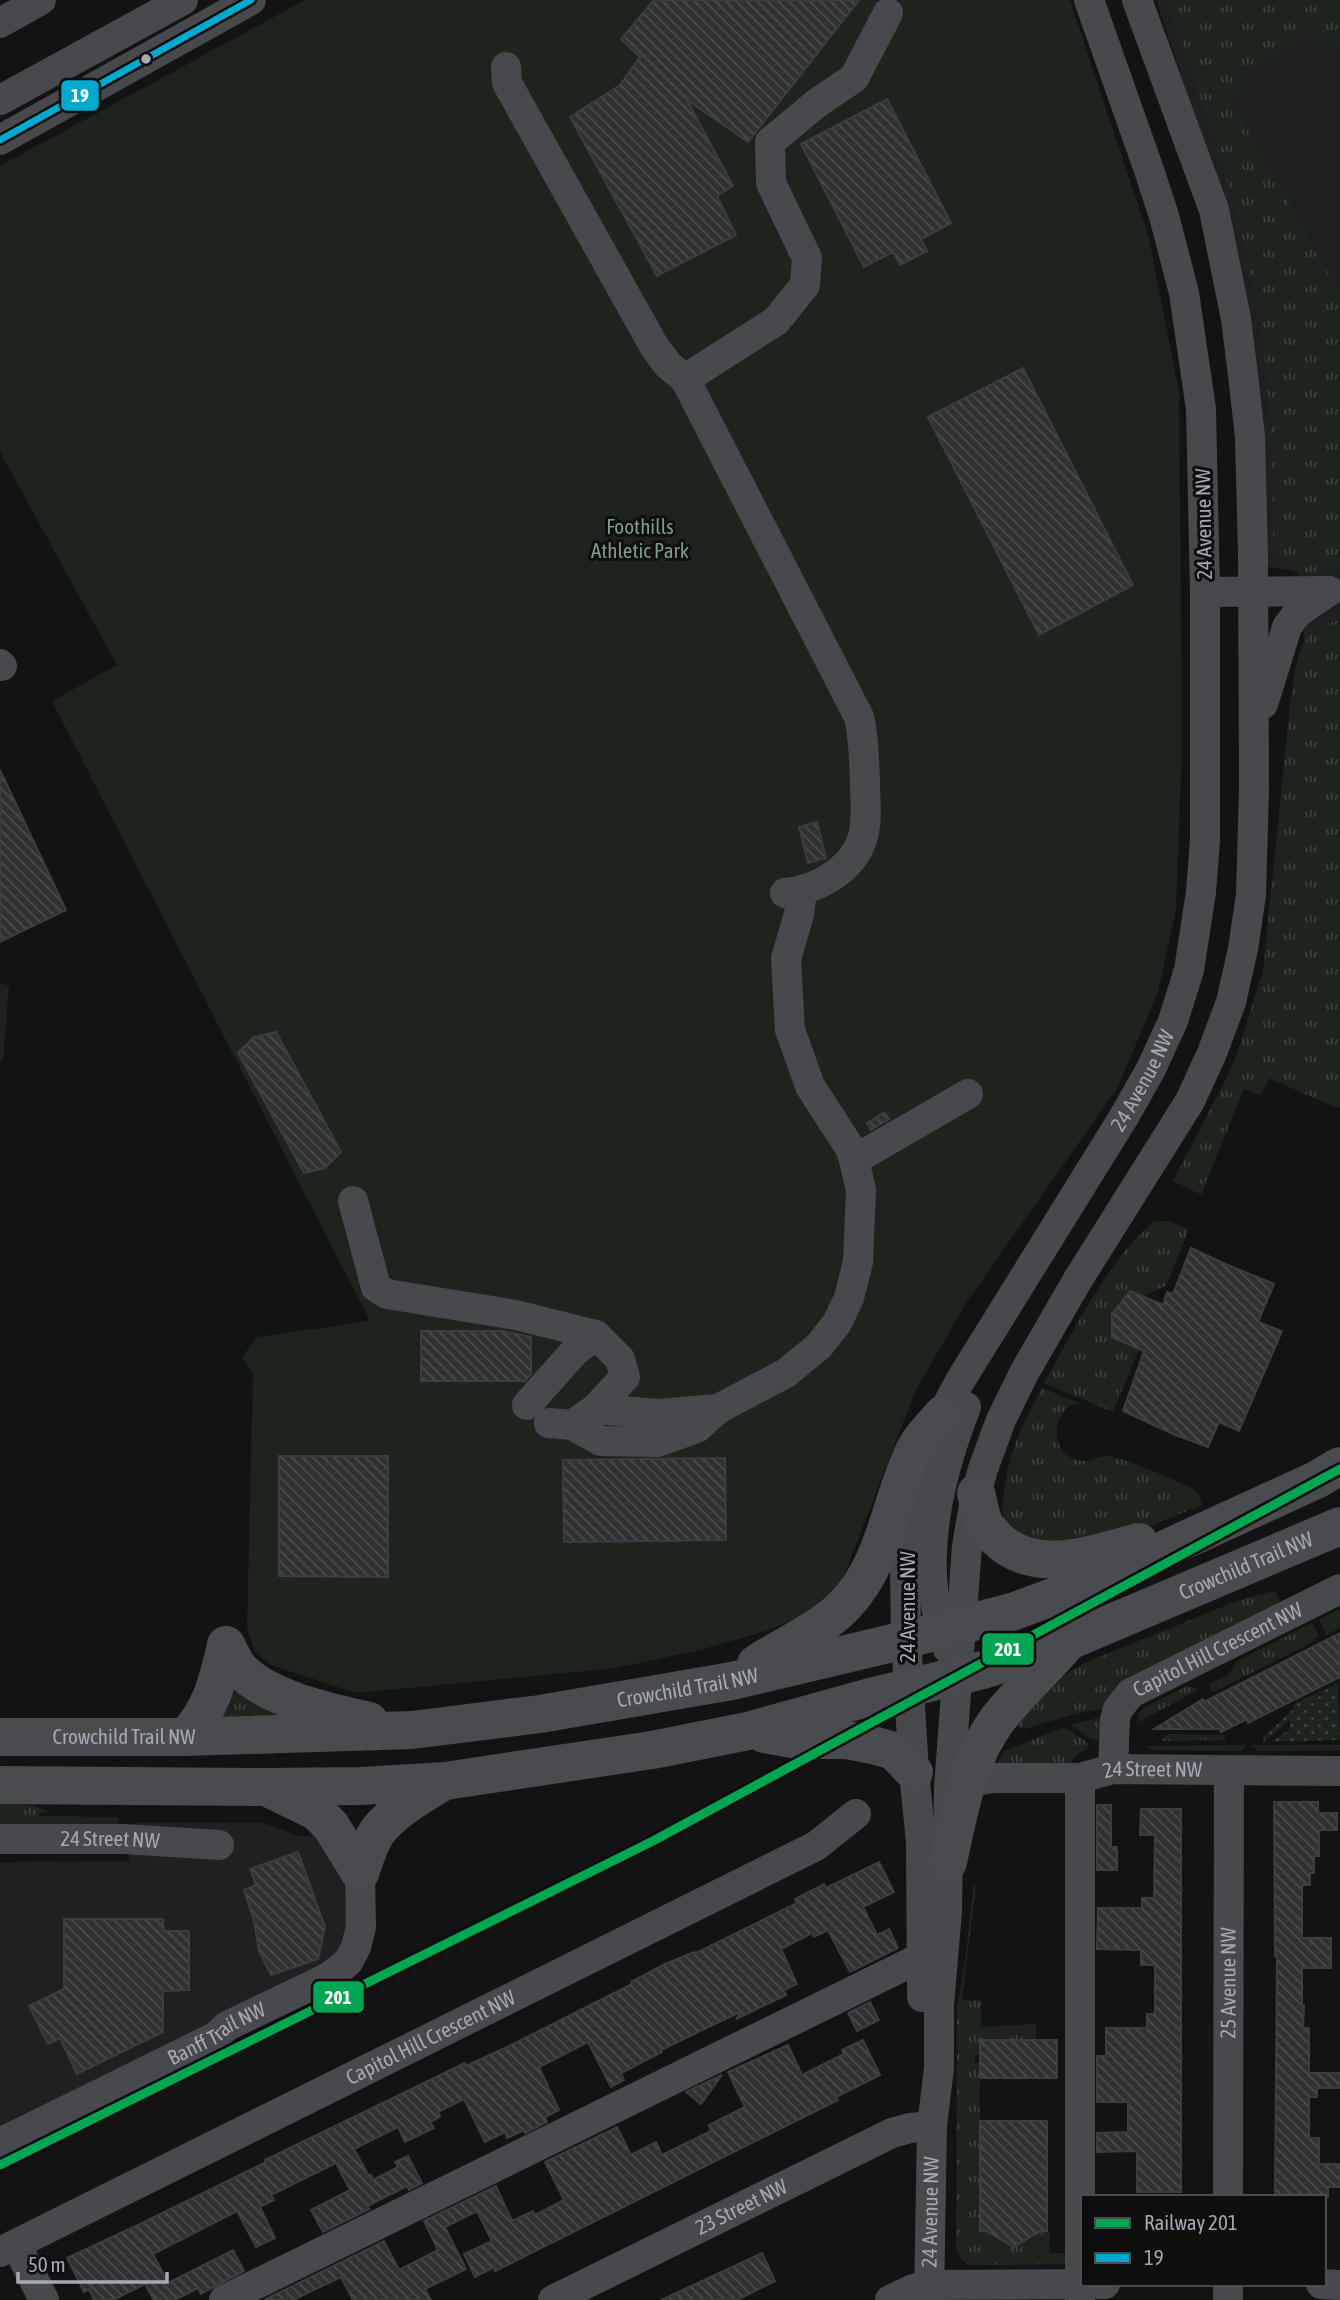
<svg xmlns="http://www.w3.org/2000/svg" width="1340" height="2300" font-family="'Asap Condensed',sans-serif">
<defs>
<pattern id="grass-tufts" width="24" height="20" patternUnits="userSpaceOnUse" patternTransform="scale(1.75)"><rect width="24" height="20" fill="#1d241e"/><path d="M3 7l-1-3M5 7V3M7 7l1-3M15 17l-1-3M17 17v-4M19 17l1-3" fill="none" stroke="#3b413c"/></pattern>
<pattern id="garden-dots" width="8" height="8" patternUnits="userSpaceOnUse" patternTransform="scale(1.75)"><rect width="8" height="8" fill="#1d241e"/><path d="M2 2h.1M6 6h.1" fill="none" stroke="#3b413c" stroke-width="1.8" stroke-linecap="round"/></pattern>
<pattern id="building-back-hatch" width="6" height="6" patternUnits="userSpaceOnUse" patternTransform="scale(1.75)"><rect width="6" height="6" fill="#313133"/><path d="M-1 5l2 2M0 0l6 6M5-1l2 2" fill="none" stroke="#4c4c4e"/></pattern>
</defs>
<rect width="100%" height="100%" fill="#131314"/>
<!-- built -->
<path fill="#202022" d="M1156,0H1340V1094L1238,1051L1263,971L1290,707L1297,665L1304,640L1298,571L1264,566L1227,212Z
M137,1822L264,1823L301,1837L318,1834L344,1876L347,1937L331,1961L0,2132V1862L129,1861V1826Z"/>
<!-- grass -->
<path fill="url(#grass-tufts)" d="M1165,0H1340V47L1336,39L1326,44H1319L1312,34L1236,77C1242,91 1246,92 1231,101L1340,294V568C1315,573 1298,579 1276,561L1279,554L1273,546C1273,460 1271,375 1254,291C1235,190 1200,96 1165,0Z
M1340,620V1109L1269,1078L1261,1095L1244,1089L1204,1187L1202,1195L1173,1181L1225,1081L1238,1051L1263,971L1290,707C1294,682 1294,642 1318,628C1325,624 1333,622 1340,620Z
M1155,1221H1167L1189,1229L1166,1286L1142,1296L1130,1292L1112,1314V1337L1139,1349L1113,1412L1044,1383C1073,1332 1109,1257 1155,1221Z
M1042,1388L1081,1404C1066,1403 1060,1414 1057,1427C1054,1444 1066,1461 1083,1461C1092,1461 1100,1455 1110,1456C1120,1457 1187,1484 1195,1491C1199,1494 1201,1500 1202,1505L1087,1551L1027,1548L1002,1519C1003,1467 1017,1433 1042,1388Z
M1275,1591L1280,1602L1126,1679L1114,1689L1104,1708L1064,1717L1024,1729L1015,1725L1049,1685L1082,1664L1237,1601Z
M1340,1609V1628L1326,1635L1319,1619Z
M1312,1623L1319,1635L1311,1643L1213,1692L1209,1685L1228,1675L1237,1661Z
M232,1676L312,1713L221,1720Z
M1187,1686L1199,1689L1137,1723L1140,1712L1145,1707Z
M1098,1718L1103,1720L1099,1739L1092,1740L1071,1725Z
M1065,1727L1088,1743V1748L1074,1757L1068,1768L997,1764L1004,1751Z
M1168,1734L1225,1735V1740L1161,1741Z
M1246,1745L1241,1751L1157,1750L1148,1748V1746Z
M1251,1745H1340V1750L1258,1751Z
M0,1803L35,1806L48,1812L39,1813V1816L118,1817V1826L0,1827Z
M974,1885L976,1886L962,1999L981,2001V2027L1036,2024V2040L980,2041V2055H975V2063H980L979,2208L1040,2231L1050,2232L1049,2253H1073V2264L968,2265L962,2260L956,2248L957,2008L964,1967Z"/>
<!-- park -->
<path fill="#1d241e" d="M305,0H1070L1149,238L1179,393L1182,747L1176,909L1158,992L1118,1087L966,1303L915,1392L843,1578L826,1601L799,1617L769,1630L700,1650L616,1668L356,1693L271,1665L255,1652L247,1628L253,1375L242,1357L257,1337L370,1321L52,701L117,665L0,452V166Z
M0,983L9,986L3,1060H0Z"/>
<!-- garden -->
<path fill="url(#garden-dots)" d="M1338,1683L1340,1740L1271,1742L1290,1729V1720L1264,1742L1263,1737L1294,1709V1704Z"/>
<!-- building -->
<path fill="url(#building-back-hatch)" stroke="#3c3d40" stroke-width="2" d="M654,0H859L748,142L687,100L733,186L717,196L736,235L657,276L570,117L620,85L640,57L621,39Z
M887,99L951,223L921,239L927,251L900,265L893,252L864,267L801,144Z
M1023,368L1133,585L1039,635L928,417Z
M0,770L66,910L0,942Z
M817,822L826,858L808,863L799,827Z
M276,1032L341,1152L325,1168L304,1173L238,1053L254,1037Z
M884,1112L889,1119L871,1130L867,1123Z
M1191,1248L1223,1263L1274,1284L1258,1322L1282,1331L1239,1431L1219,1422L1208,1447L1173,1434L1123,1411L1144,1351L1112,1337V1314L1130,1291L1163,1305L1167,1292L1173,1294Z
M421,1331H503L531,1337V1374L525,1381H421Z
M279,1456H388V1577L279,1576Z
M725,1458L726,1540L564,1542L563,1460Z
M1340,1633V1677L1248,1723L1247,1719L1221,1732L1220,1729H1154L1203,1699L1204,1702Z
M1274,1802H1318V1813H1337V1830H1319V1856H1314V1873H1310V1885H1302V1938H1331V1968H1302V2005H1304L1303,2028H1309V2073H1340V2088H1317V2097H1309V2138H1319V2164H1340V2187H1328V2197H1275L1277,1955L1275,1956Z
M1097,1805H1111V1847H1117V1870H1097Z
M1141,1809H1181V2192H1137V2151L1097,2152V2133L1128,2132V2102H1097V2056H1106V2028H1147V2014H1155V1965H1141V1950L1097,1949L1098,1908H1142V1898H1154L1155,1835H1140Z
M298,1852L325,1927L318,1959L271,1975L259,1951L254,1921L244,1890L256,1885L250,1869Z
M879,1862L894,1892L863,1907L877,1935L889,1929L898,1948L850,1972L828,1930L814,1937L812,1933L781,1949L797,1984L784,1990L786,1995L736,2019L742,2011L661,2050L662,2052L621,2073L624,2080L611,2087L588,2042L539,2067L559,2110L545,2117L547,2122L525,2133L524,2130L507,2138L505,2132L485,2142L464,2099L438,2112L440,2117L430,2122L434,2128L405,2142L398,2127L354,2149L369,2176L371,2175L373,2180L398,2167L395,2162L408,2156L422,2183L409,2190L407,2186L367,2206L369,2209L323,2232L311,2210L350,2190L336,2163L271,2195L274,2200L260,2207L275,2238L256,2247L237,2211L153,2254L168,2283L233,2250L244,2271L201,2294L198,2288L175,2300H154L145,2284L113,2300H94L89,2289L84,2292L67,2258L140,2224L266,2162L265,2160L465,2063L466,2066L507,2047L632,1984L631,1982L665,1964L694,1952V1954L797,1903L795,1899L824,1884L826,1888Z
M64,1919H163L164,1931H189V1990L163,1991V2032L77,2074L60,2038L48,2044L29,2006L64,1989Z
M870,2002L879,2020L857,2031L848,2013Z
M863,2040L880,2075L836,2097L838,2100L495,2271L494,2267L475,2277L464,2254L492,2241L477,2211L445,2227L466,2269L425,2289L431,2300H353L341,2277L293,2300H264L384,2241L399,2270L438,2250L424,2221L496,2186L512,2221L533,2211L535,2215L564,2200L545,2162L617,2127L631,2155L656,2142L662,2155L711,2131L709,2125L745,2107L728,2072L788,2045L802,2075L844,2054L842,2050Z
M980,2040H1057V2078H980Z
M722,2075L701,2104L686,2092Z
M980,2121H1047V2231H1040L1014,2247L986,2231H980Z
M762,2253L775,2281L737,2300H661Z"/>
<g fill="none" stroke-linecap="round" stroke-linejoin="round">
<!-- minor -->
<g stroke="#48494c" stroke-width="30">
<path d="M0,23L41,0"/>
<path d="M506,67L507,83L654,346L668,365L685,379L859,717C864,738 864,759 865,781C865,800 868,822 862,840C851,871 816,890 785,893"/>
<path d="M0,100L183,0"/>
<path d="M0,140L251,0"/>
<path d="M685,379L776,321L805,285L807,258L771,183L770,142L817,103L854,78L888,13"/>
<path d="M1205,592L1329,591"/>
<path d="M0,664L2,666"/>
<path d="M1263,704L1287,627L1298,612L1329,591"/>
<path d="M854,1160L968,1094"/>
<path d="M353,1201L376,1287L387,1294L516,1315L596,1335L620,1359L625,1377L595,1409"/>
<path d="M527,1405L575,1351L596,1335"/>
<path d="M718,1409L786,1373L819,1346L837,1323L849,1298L858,1262L861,1190L854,1160L850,1148L810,1086L790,1030L786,959L799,914L802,891"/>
<path d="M549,1423L572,1425L595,1409L659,1414L718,1409L697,1428L658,1442L601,1441L572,1425"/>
<path d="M948,1649C943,1632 937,1614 934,1597C925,1534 943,1466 966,1407"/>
<path id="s1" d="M1113,1769L1115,1719L1118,1709L1131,1693L1340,1589"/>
<path id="s2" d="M967,1782L994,1778H1080L1113,1769L1340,1771"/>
<path id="s3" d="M0,1839H123L219,1845"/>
<path id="s4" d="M922,1997L921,1842L914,1772L906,1639L905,1568L912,1512L920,1476L942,1415L960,1381L1125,1115L1151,1069L1173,1021L1189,970L1201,892L1205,840V592L1201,409L1184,293L1164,216L1149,170L1089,0"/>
<path id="s5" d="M0,2143L215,2037L227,2026L329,1977L348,1962L356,1947L361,1927L360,1873"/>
<path id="s6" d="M1228,2197L1229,1771"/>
<path d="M16,2244L44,2300"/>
<path id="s7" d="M0,2252L816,1846L856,1814"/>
<path d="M1228,2284V2300"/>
<path d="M1321,2284L1340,2285"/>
<path d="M224,2300L922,1957"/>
<path id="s8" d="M553,2300L892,2133L910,2128L932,2126"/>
<path d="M890,2300L913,2289L929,2285L1105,2284"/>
<path id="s9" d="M929,2300L932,2126L939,2068V2005L947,1911L949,1787L967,1546L976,1493L983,1469L1001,1420L1024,1373L1077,1281L1190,1101L1212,1053L1231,1002L1243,949L1251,895L1254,789L1253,555L1250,437L1243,375L1236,319L1214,210L1137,0"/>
<path d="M1080,2300V1778"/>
</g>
<!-- highway -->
<g stroke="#4a4b4e" stroke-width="38">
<path d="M976,1493C979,1503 980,1515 985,1525C987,1529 992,1533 995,1537C1034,1577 1093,1554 1139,1542"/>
<path d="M226,1645C230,1652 234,1662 239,1668C266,1699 331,1712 369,1721"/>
<path d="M756,1664C785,1644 820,1631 845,1605C886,1563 890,1499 915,1449C922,1436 934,1425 942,1415"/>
<path d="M764,1734L798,1740H847L873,1745L894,1751L914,1772"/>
<path id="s10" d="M0,1737H185L412,1730L540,1714L732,1681L884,1645L1012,1612L1091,1583L1316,1480L1340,1466"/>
<path d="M185,1737C211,1711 218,1680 226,1645"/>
<path id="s11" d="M0,1785L265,1787L360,1786L445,1781L652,1750L748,1731L870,1697L983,1670L1069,1641L1340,1526"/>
<path d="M270,1789L317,1812L331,1826L360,1873"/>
<path d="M948,1862C959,1813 967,1760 998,1719C1019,1692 1045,1669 1067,1643"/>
<path d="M360,1873C365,1859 369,1844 377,1832C393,1811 421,1795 443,1782"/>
</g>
<defs>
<path id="bus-1" d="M0,140L251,0"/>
</defs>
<!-- bus-1 casing -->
<use href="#bus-1" stroke="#0e0e0f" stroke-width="12"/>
<!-- bus-1 -->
<use href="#bus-1" stroke="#00a9ce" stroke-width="7"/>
<defs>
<path id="rail-1" d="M0,2165L653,1841L1340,1469"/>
</defs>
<!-- rail-1 casing -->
<use href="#rail-1" stroke="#0e0e0f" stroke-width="14"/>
<!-- rail-1 -->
<use href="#rail-1" stroke="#00a651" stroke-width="9"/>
</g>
<!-- markers -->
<circle fill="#a5a9b4" stroke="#0e0e0f" stroke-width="2.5" cx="146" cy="59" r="6"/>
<g text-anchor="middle" stroke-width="6" stroke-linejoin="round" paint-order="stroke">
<!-- street labels -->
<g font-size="21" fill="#a5a9b4" stroke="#0e0e0f">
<text transform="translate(1204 524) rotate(-91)" y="7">24 Avenue NW</text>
<text dy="7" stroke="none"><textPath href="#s4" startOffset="978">24 Avenue NW</textPath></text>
<text dy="7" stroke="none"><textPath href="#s11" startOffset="1278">Crowchild Trail NW</textPath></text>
<text transform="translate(908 1607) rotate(-90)" y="7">24 Avenue NW</text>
<text dy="7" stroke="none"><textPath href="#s1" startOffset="178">Capitol Hill Crescent NW</textPath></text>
<text dy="7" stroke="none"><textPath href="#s10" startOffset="691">Crowchild Trail NW</textPath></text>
<text dy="7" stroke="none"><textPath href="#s10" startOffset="124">Crowchild Trail NW</textPath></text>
<text dy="7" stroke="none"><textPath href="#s2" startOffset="187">24 Street NW</textPath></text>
<text dy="7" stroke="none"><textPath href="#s3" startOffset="110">24 Street NW</textPath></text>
<text dy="7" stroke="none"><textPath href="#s6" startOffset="214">25 Avenue NW</textPath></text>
<text dy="7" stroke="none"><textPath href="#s5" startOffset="243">Banff Trail NW</textPath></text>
<text dy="7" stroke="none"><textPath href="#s7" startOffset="481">Capitol Hill Crescent NW</textPath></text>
<text dy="7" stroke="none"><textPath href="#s8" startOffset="210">23 Street NW</textPath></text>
<text dy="7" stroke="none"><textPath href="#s9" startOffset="88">24 Avenue NW</textPath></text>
</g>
<!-- park labels -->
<g font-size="21" fill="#7c9f7f" stroke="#0e0e0f">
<text x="640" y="534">Foothills<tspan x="640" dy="24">Athletic Park</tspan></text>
</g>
</g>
<g stroke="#0e0e0f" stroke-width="2.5">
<rect x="60" y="79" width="40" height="33" rx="7" fill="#00a9ce"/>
<rect x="981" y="1632" width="54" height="34" rx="7" fill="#00a651"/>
<rect x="312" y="1980" width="53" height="34" rx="7" fill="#00a651"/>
</g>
<g font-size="19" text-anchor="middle" font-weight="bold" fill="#fff">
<text x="80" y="102">19</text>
<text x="1008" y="1656">201</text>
<text x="338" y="2004">201</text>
</g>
<!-- legend -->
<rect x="1081" y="2195" width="245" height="91" fill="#0e0e0f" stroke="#4a4c51" stroke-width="2"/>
<rect x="1095" y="2218" width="35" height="10" fill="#00a651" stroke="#4a4c51" stroke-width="2"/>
<text x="1144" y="2230" font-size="21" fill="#a5a9b4">Railway 201</text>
<rect x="1095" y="2253" width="35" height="10" fill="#00a9ce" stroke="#4a4c51" stroke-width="2"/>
<text x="1144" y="2265" font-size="21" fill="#a5a9b4">19</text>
<!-- scale -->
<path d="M18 2272v10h149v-10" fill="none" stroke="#a5a9b4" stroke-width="3.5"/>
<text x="28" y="2272" font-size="21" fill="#a5a9b4" stroke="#0e0e0f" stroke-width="5" paint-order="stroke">50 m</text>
</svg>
